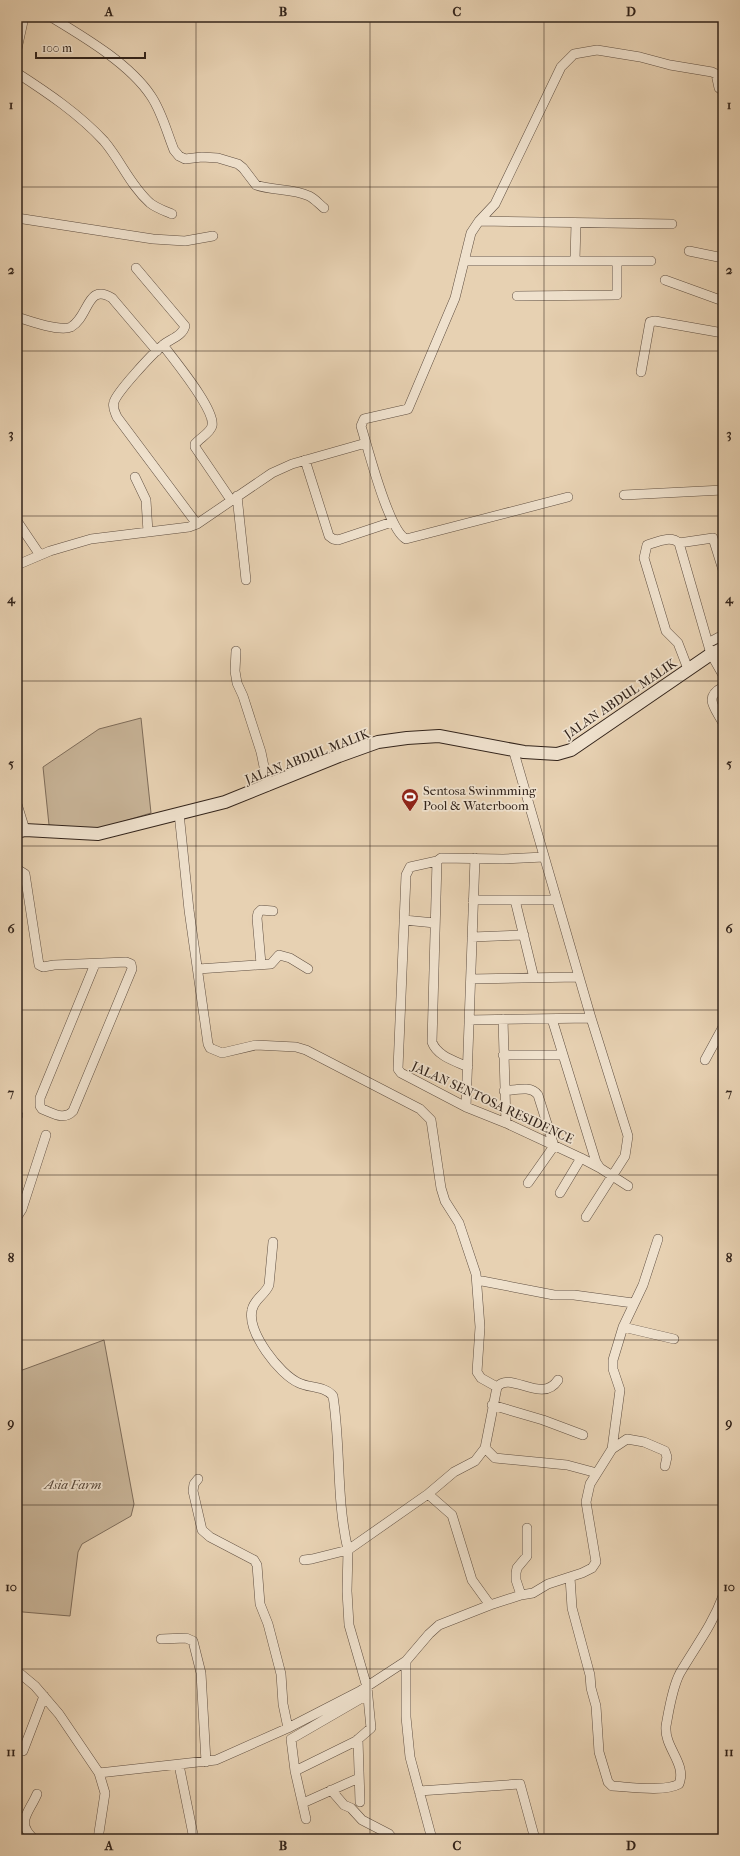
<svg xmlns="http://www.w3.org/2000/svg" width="740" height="1856" font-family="'IM FELL French Canon',serif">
<rect width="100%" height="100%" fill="#e7d1b2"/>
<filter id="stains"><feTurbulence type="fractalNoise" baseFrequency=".005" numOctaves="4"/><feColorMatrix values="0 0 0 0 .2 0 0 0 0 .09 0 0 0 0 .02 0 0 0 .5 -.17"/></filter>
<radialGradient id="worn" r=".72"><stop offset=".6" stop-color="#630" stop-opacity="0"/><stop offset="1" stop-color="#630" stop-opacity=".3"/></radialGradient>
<!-- green -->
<path fill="#c8b498" stroke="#7e6c5a" d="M141,718L151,813L98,829L49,825L43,767L99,729Z
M104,1340L134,1504L131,1516L82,1544L78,1552L70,1616L23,1612L17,1610V1372Z"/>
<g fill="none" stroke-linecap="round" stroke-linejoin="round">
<defs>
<path id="street" d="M51,17C84,37 130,64 151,96C162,112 167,133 174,150L179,156L185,159L202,157L218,158L238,164L243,168L256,185C273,191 292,188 309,196C314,198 319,204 324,208
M718,17L723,18
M17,49L24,17
M17,73C48,93 79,114 104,141C121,161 130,185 150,203C156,208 165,211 172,214
M17,218L153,239L185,241L213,236
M479,221L672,224
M689,251L723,258
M575,260L576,223
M464,261H651
M136,268L185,326C182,337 169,339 162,346C152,354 117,392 114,402C112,408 115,412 117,417L197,524
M665,280L723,301
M517,296L617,295V261
M17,317C29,321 60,332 71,327C89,317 87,282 112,298L157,351
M163,345C174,360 216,410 212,426C210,433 200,438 195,444V447L231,500
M641,372L650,322L655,321L723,333
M366,443C372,463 390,531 406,539L568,497
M305,460L329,536L333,539L338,540L392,522
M135,477L146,500L148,532
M624,495L723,490
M237,496L246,580
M17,521L40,555
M679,543L713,538L723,570
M17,565L50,551L91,539L189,527L197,524L272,473L292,464L366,443L361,426L364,419L408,409L455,298L471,233L479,221L495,204L561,67L574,54L597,50L640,57L670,65L712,72L716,74L719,88L723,91
M708,643L723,635
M236,651L235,671L237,683L243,696L261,752L268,786
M688,669L678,643L666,631L644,558L647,545C657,542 671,535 679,543L711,654L723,675
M723,687C703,697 715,708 723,723
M513,749L591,1018L628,1136L625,1156L586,1217
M17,804L25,830
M179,813L189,910L208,1044L210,1048L222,1053L256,1045L296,1047L306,1050L420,1109L431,1120L441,1188L445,1201L459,1223L476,1274L480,1327L477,1372L481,1378L497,1387L485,1448L475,1461L454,1472L428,1494L348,1550C336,1499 341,1447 333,1396C325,1386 309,1388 299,1383C279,1374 247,1332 252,1310C254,1299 265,1295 269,1285L273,1242
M437,861L410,867L406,875L398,1069L401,1073L466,1107L506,1123L581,1158L600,1168L628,1186
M17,869L25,874L39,965L43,967L54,965L126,962L131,964L132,969L73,1111C64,1121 53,1113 42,1109L40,1106V1098L95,964
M473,900H556
M515,900L534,978
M404,920L435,923
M472,937L524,935
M261,964L257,918L258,913L261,910L273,911
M198,969L271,964L279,955L290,958L308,969
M471,979L579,977
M503,1019L506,1123
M552,1019L596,1162L600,1168
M469,1020L591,1018
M503,1055H562
M705,1060L723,1027
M468,1067C455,1061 437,1056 432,1042L437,861L441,858L503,859L544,857
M504,1091C516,1090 531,1085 538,1095L554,1146L528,1183
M466,1107L475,858
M17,1118L18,1115
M560,1193L581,1158
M17,1217L22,1209L46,1135
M477,1282L482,1281L554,1295H574L633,1303
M623,1327L674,1339
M497,1387C510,1370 542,1405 558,1380
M492,1405L543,1420L583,1435
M485,1448L495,1458L567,1465L597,1473
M612,1449L620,1390L613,1369V1360L623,1327L643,1285L658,1239
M198,1479L194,1484L193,1491L202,1530L210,1537L254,1560L257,1565L260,1604L268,1624L281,1674L283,1704L288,1728
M428,1494L452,1515L472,1580L490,1605
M304,1560L312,1559L348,1550L347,1591L349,1625L367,1687L371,1728L356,1741L295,1771L306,1819
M570,1577L572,1608L590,1675L591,1688L596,1706L599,1752L608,1782L612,1786C630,1787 665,1792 679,1784C687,1763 664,1748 666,1726C669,1710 672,1688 680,1673C695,1647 712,1626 723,1596
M521,1595L516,1580V1573L517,1568L527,1556V1528
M161,1639L186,1638L193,1641L201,1673L206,1762
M406,1661V1717L410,1757L432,1839
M17,1671L35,1686L59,1714L99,1773L105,1793L98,1839
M358,1739L360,1802
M23,1751L44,1696
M179,1765L194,1839
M295,1771L291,1739L367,1695
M99,1773L216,1760L288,1728L360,1691L406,1661L429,1634L439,1625L490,1605L521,1595L533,1593L548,1584L582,1573L592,1568L596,1562L586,1502L590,1484L612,1449L627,1439L644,1442L665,1451L667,1457L665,1466
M331,1790L344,1805L351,1808L362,1820L389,1834L393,1839
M419,1791L520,1784L535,1839
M303,1803L359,1778
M34,1839C15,1822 29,1813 37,1794"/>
<path id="secondary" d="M17,832L25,830L98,834L225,802L339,756L378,742L407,738L439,736L524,752L557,754L571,750L711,654L723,648"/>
</defs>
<!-- street casing -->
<use href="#street" stroke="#604f41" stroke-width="10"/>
<!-- secondary casing -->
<use href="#secondary" stroke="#33241b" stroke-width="14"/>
<!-- street -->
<use href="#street" stroke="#efe1cd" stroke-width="9"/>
<!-- secondary -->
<use href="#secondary" stroke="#efe1cd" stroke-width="12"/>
</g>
<!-- grid -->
<path fill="none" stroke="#33241b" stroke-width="1" stroke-opacity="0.55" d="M196,17V1839M370,17V1839M544,17V1839M17,187H723M17,351H723M17,516H723M17,681H723M17,846H723M17,1010H723M17,1175H723M17,1340H723M17,1505H723M17,1669H723"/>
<!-- icons -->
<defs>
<symbol id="stadium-pin" viewBox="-11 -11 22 30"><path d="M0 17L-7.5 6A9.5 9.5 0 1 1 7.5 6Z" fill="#8f2418" stroke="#efe1cd"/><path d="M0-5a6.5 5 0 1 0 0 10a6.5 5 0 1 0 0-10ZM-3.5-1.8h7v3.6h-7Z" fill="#fff"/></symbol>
</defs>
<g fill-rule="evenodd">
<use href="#stadium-pin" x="400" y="787" width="20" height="27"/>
</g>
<g text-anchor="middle" stroke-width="3.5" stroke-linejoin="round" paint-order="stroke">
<!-- street labels -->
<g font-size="13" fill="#33241b" stroke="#efe1cd">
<text transform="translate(620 698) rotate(-34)" y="5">JALAN ABDUL MALIK</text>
<text transform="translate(307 756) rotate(-21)" y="5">JALAN ABDUL MALIK</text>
<text transform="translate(493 1102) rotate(25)" y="5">JALAN SENTOSA RESIDENCE</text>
</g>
<!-- poi labels -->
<g font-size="13" fill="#33241b" stroke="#efe1cd" text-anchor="start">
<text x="423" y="795">Sentosa Swinmming<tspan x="423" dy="15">Pool &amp; Waterboom</tspan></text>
</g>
<!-- park labels -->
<g font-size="13" font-style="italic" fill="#58483a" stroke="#efe1cd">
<text x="73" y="1489">Asia Farm</text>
</g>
</g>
<!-- margin -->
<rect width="740" height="1856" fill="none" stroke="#e7d1b2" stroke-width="44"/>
<!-- scale -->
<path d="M36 52v6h109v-6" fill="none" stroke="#33241b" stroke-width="2"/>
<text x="42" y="52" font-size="12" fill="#33241b" stroke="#efe1cd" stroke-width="3" paint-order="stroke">100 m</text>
<rect x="22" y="22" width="696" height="1812" fill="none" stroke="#33241b" stroke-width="1.5"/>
<g font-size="13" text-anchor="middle" font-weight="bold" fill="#33241b">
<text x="109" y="16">A</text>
<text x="283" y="16">B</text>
<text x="457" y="16">C</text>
<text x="631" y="16">D</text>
<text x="11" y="109">1</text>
<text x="729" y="109">1</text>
<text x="11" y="274">2</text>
<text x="729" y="274">2</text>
<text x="11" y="438">3</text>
<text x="729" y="438">3</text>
<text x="11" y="603">4</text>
<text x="729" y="603">4</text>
<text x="11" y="768">5</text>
<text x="729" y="768">5</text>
<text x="11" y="933">6</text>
<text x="729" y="933">6</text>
<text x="11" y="1097">7</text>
<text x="729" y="1097">7</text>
<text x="11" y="1262">8</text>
<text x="729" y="1262">8</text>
<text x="11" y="1427">9</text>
<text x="729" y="1427">9</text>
<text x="11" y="1591">10</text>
<text x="729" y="1591">10</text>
<text x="11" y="1756">11</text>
<text x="729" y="1756">11</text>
<text x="109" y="1850">A</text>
<text x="283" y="1850">B</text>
<text x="457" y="1850">C</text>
<text x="631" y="1850">D</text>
</g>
<rect width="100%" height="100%" filter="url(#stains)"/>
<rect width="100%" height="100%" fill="url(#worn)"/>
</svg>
